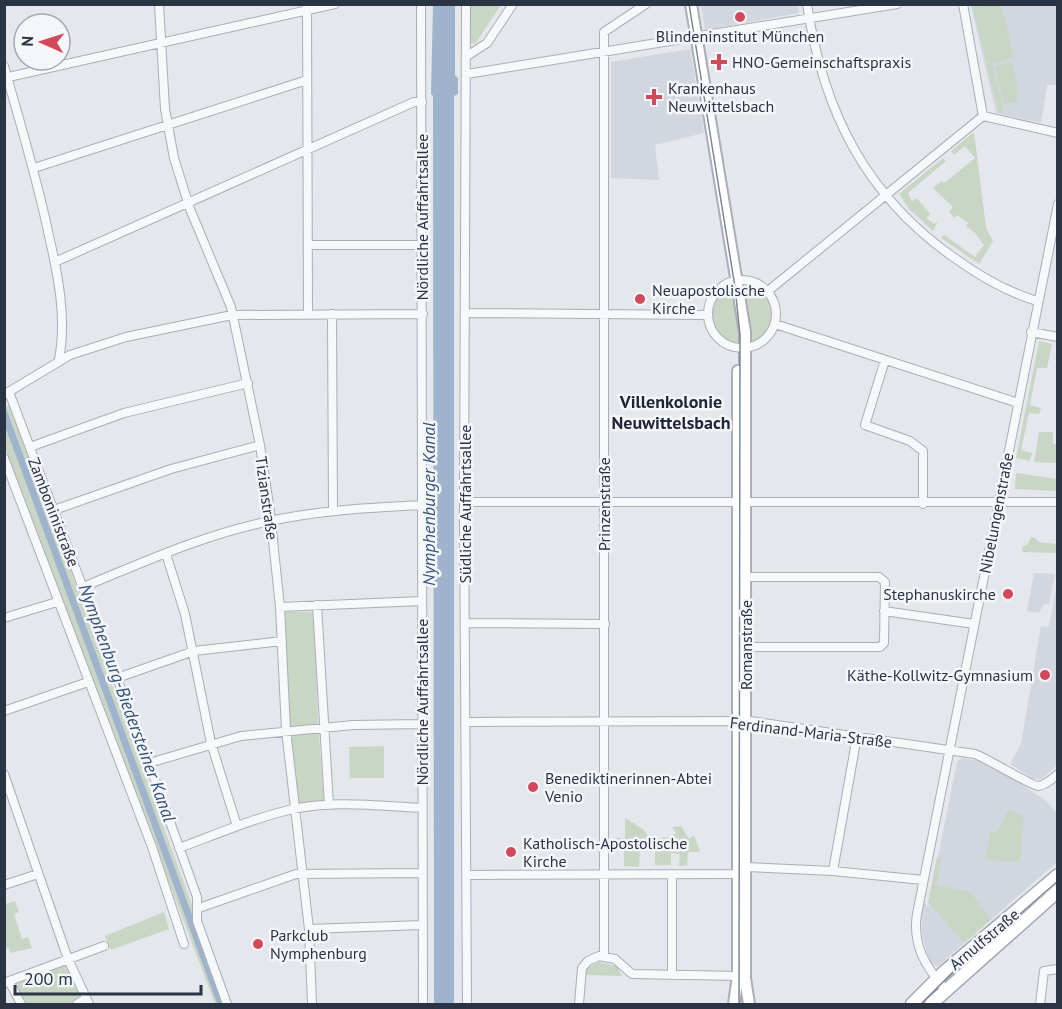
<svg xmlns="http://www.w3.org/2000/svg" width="1062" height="1009" font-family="'PT Sans',sans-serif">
<rect width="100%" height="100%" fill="#e4e7ec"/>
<!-- built -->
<path fill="#d2d6de" d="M701,5H798L799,13L705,30Z
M971,5H1057V85H1047L1041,123L996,113Z
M690,49L704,133L655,145L659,180L611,178V62Z
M1034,573L1055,574L1049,605L1044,604L1039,613L1027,611Z
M1057,583V765L1042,779H1033L1010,764L1021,744L1041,626L1049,627Z
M962,758L979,761L1009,776L1045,800L1057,813V862L938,966H935L929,961L922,933V901L928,906L957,762Z"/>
<!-- green -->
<path fill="#c9d6c5" d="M470,5H501L475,44L470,42Z
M977,5L981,22L978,6L1001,5L1014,58L992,64L1004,111L999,113L972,7Z
M1012,62L1018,87L1017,102L1004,104L995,66Z
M974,132L986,228L993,241L979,264L941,238L944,235L975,257L984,245L975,233L966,226L968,223L957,215L954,218L949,211L953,207L933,188L942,181L944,183L975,158L965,146L954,155L951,151Z
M943,158L946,161L908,193L912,201L917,198L930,214L926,218L934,224L938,221L933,231L910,210L899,194Z
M712 314a31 31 0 1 1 62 0a31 31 0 1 1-62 0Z
M1039,341L1052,344L1047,368H1037L1030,405L1041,408L1039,414L1029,413L1021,450L1032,453L1030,461L1016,458Z
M10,404L228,1004H215L5,448V408Z
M1039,432H1053V444H1057V463L1034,462Z
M1016,473L1057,479V491L1015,489Z
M1031,537H1034L1039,542L1057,544V553L1023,552L1022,547L1028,544Z
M284,612H314L318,723L324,802L298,806L290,726Z
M384,746V778H350L349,747Z
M1009,809L1023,816L1020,862L985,860L990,832H997Z
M625,818L643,829L650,839L670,837L676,833L672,827L681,826L689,839L694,835L700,852H688L687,865L679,866L680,854L671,853V865H655V850L640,849L639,867L624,866V847H614V838H625Z
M937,857H941L937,885L970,892L991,919L967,941H962L928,902Z
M15,901L19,912L14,914L22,939L28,937L32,948L10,953L9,948L5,949V904Z
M164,912L169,929L111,950L105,936Z
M598,962L617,966L622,976L584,975L587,969Z
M64,963L81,997L73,1004H24L16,990L19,983Z"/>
<!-- water -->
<path fill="#9fb4cc" d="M433,5H455V75L458,78V94L454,96V1004H434L433,96L431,94Z"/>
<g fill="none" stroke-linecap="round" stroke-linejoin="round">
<!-- canal -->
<path stroke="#9fb4cc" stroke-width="7" d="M4,413L221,1004"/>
<defs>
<path id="minor" d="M159,4L165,109L174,158L190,209L231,307L260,445L270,512L280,607L286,730L309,929L312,1004
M307,4L308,314
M421,4L423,1004
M466,4L464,503L467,1004
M807,4C823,111 866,197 956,259C981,277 1007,292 1037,301
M963,4L983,116
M467,56L487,43L513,4
M4,66C20,123 37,178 49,236C58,275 67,319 59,359
M467,74L897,4
M4,78L335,4
M983,116L1058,133
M34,168L307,80
M308,245H422
M55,262L414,102H422
M708 314a34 34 0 1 1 68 0a34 34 0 1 1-68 0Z
M768,291L983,116
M466,313L708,315
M332,314L333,510
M775,324L1018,403
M1031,332L1058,337
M885,360L865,425L910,441L923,451V504
M9,392L149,763L197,897V921L227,1004
M5,394L70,355L126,337L232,315L423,314
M30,447L124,413L248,383
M4,458L152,847L184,944
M464,502H1058
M54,510L171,469L260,445
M166,554L185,614L211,743L237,826
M740,577H879L885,582L884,643L880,647H742
M83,587C144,562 205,534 270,521C320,510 370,508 421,505
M317,605L329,805
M280,607L422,601
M884,611L974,624
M4,618L57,602
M465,623L605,624
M117,678L194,651L282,641
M4,711L88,682
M466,722L750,721L975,754C988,759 1032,786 1038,786C1046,785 1052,779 1058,774
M149,763L241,736L353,725L422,724
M4,774L68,959L89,1004
M179,848C217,834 254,818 293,809C335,800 381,806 423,808
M833,871L857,736
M466,875L738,874L746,867L833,871L923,880
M4,885L38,874
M199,908L296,874L422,873
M309,929L422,925
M604,956V32L646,4
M672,975V874
M4,983L104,946
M10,983L21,1004
M946,990C926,968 912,945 917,914L1058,204
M77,1004L85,999
M579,1004L582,968L588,961L599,956L615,959L632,974L741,976
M1040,1004L1044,971L1058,969"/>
<path id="secondary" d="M691,4L745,332V978L749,1004
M734,1004L738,976V371"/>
<path id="primary" d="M912,1004L944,972L1058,875
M931,1004L1058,891"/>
</defs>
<!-- minor casing -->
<use href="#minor" stroke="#a9aeb7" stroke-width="10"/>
<!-- secondary casing -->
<use href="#secondary" stroke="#a9aeb7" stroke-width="14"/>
<!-- primary casing -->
<use href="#primary" stroke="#a3abb8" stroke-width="15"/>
<!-- minor -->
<use href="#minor" stroke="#f7f8fa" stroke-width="8"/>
<!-- secondary -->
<use href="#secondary" stroke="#fff" stroke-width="10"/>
<!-- primary -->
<use href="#primary" stroke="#fff" stroke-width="12"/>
<!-- tram -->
<path stroke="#7d8696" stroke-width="1.5" d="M689,4L735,287L740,335L739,1004
M921,1004L953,972L1058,881"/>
</g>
<!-- markers -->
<g fill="#d1495b" stroke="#f4f6f9" stroke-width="2">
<circle cx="740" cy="17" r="6"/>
<path d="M716 53h6v6h6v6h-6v6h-6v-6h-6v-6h6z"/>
<path d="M651 88h6v6h6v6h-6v6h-6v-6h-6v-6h6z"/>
<circle cx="640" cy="299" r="6"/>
<circle cx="1008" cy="594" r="6"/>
<circle cx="1045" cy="675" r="6"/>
<circle cx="533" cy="787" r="6"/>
<circle cx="511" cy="852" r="6"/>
<circle cx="258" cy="944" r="6"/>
</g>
<g text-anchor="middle" stroke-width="5" stroke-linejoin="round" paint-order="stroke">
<!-- poi labels -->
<g font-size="16" fill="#2b3445" stroke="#f4f6f9" text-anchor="start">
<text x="740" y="42" text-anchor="middle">Blindeninstitut München</text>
<text x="732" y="68">HNO-Gemeinschaftspraxis</text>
<text x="668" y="94">Krankenhaus<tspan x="668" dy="18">Neuwittelsbach</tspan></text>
<text x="652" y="296">Neuapostolische<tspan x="652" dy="18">Kirche</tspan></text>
<text x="996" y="600" text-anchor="end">Stephanuskirche</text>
<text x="1033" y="681" text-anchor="end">Käthe-Kollwitz-Gymnasium</text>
<text x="545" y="784">Benediktinerinnen-Abtei<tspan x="545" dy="18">Venio</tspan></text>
<text x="523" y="849">Katholisch-Apostolische<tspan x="523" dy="18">Kirche</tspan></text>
<text x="270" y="941">Parkclub<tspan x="270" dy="18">Nymphenburg</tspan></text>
</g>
<!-- street labels -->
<g font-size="16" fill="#2b3445" stroke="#f4f6f9">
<text transform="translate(422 217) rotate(-90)" y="6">Nördliche Auffahrtsallee</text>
<text transform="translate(267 498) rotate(82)" y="6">Tizianstraße</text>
<text transform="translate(465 504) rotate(-90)" y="6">Südliche Auffahrtsallee</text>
<text transform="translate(604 504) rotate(-90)" y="6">Prinzenstraße</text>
<text transform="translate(54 512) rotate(69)" y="6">Zamboninistraße</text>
<text transform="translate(996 513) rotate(-79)" y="6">Nibelungenstraße</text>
<text transform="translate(746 645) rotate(-90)" y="6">Romanstraße</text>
<text transform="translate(422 702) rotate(-90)" y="6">Nördliche Auffahrtsallee</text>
<text transform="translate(811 732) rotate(7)" y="6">Ferdinand-Maria-Straße</text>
<text transform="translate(984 939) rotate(-40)" y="6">Arnulfstraße</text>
</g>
<!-- neighbourhood labels -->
<g font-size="18" font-weight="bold" fill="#1d2536" stroke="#f4f6f9">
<text x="671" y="408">Villenkolonie<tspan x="671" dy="21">Neuwittelsbach</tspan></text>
</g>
<!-- water labels -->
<g font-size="18" font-style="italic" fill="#34527a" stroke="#f4f6f9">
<text transform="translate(429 504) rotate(-90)" y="6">Nymphenburger Kanal</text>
<text transform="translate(127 703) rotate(70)" y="6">Nymphenburg-Biedersteiner Kanal</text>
</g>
</g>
<!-- border -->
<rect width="1062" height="1009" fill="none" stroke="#2b3445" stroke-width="12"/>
<!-- north arrow -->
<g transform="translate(42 42) rotate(273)"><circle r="28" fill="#f4f6f9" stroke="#a4a8b1" stroke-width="1.5"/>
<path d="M0-4.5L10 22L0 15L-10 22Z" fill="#d1495b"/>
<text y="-9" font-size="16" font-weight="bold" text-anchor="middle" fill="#2b3445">N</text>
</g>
<!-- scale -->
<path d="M15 985v9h186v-9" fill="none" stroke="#2b3445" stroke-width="3"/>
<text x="24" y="985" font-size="18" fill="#2b3445" stroke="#f4f6f9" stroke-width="4.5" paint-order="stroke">200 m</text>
</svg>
